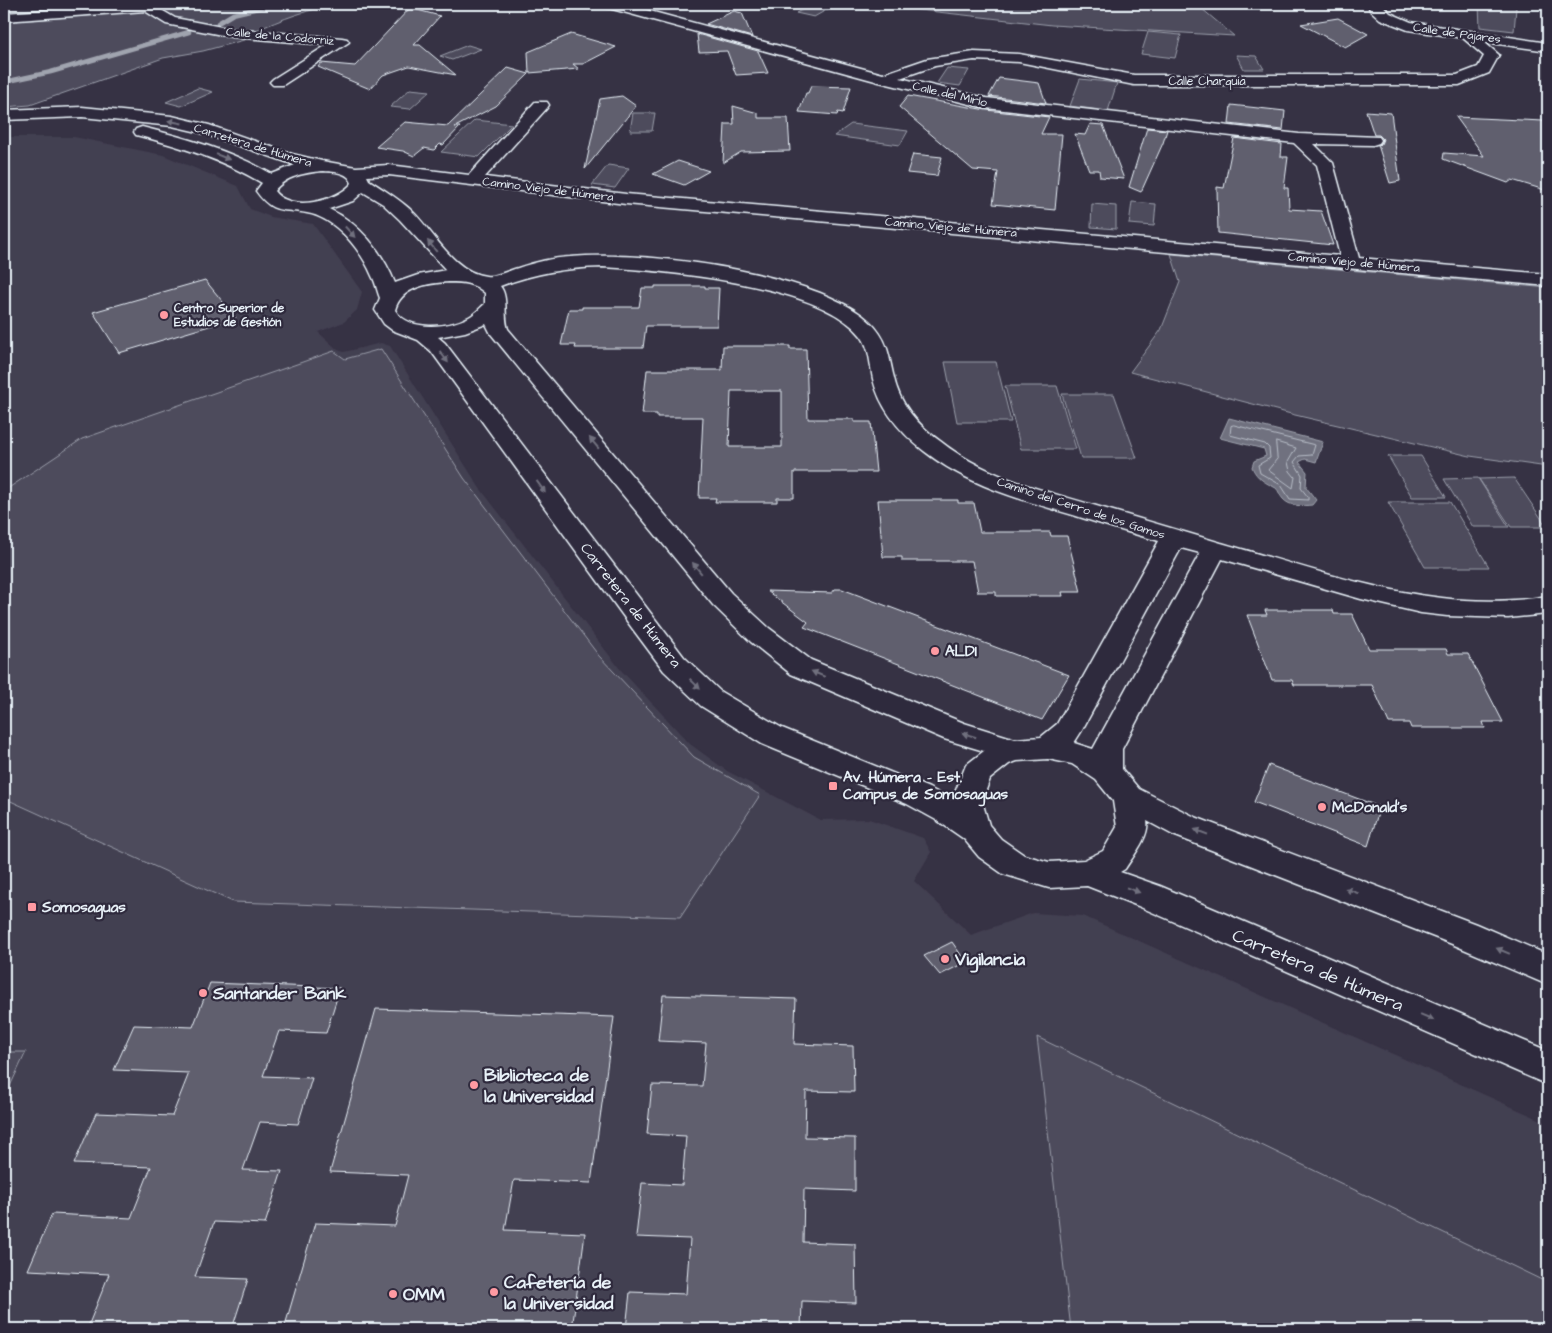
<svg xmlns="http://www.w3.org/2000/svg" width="1552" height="1333" font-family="'Architects Daughter',sans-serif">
<rect width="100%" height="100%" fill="#363244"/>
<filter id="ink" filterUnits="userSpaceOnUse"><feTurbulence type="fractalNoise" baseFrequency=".02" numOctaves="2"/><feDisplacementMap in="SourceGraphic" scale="10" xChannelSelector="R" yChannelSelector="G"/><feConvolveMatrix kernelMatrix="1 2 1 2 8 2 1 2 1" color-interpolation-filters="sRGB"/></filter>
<g filter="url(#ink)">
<!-- built -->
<path fill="#433f51" d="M4,137H74L163,155L238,186L250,209L271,217L313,224L362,292L357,310L344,322L318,332L338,350L344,352L381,343L390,346L479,487L620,669L690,744L727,771L820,820L869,819L923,838L931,852L914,881L971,935L1033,913L1083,916L1548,1123V1329H4Z"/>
<!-- green -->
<path fill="#4d4b5c" stroke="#9a9eaa" d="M167,4H343C309,8 283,19 252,32L255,37L203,51L163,58L30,105L4,107V22C59,16 112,18 167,4Z
M813,4H837L814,17L796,13Z
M867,4H1226L1201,8L1234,36L1052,25Z
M1482,4H1512L1516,8L1514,31L1480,27L1479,5H1483Z
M1148,32L1181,35L1175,58L1141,54Z
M468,45L481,49L452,60L440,56Z
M1236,55L1256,56L1264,69H1244Z
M947,68L969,70L960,86L937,83Z
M1080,79L1117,83L1108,111L1070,106Z
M198,88L213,92L181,106L166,102Z
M410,89L430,91L410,109L390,107Z
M633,113H655L652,131H630Z
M475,120L512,124L479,157L441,152Z
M851,124L908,131L900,145L834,136Z
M608,165L629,168L615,188L592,185Z
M1132,202L1156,204L1154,226L1129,224Z
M1092,204L1116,206V229L1091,227Z
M1171,254L1548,288V467L1470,456L1295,415L1130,372L1161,330L1180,282Z
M381,349L464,478L599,656L694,757L760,795L680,917L233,902L4,798V491L82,439L334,351L345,359Z
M945,362H996L1011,422H957Z
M1005,386H1057L1076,449H1021Z
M1062,394H1114L1137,458H1081Z
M1388,456H1421L1446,497H1412Z
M1478,478L1509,527H1473L1444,479Z
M1514,478L1547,527H1511L1479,479Z
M1388,502H1450L1489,567H1425Z
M1037,1037L1548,1283V1329H1071Z
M4,1052H26L4,1099Z"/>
<!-- water -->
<path fill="#70717f" stroke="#a0a4af" d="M1229,418L1323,442L1316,462L1305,459L1299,462L1307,472L1306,487L1316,500L1312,505C1302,506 1290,507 1283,499C1280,496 1279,491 1276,488C1266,483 1257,479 1252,467L1254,461L1266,456L1264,449L1220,438Z"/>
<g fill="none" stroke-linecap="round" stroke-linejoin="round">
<!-- shore -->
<path stroke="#b8bec8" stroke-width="1" d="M1234,425L1315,445L1312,455L1299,456L1294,462L1302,475L1301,488L1308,497V500L1290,499L1281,485L1260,473L1258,465L1270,458L1269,448L1265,444L1230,435L1231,426Z
M1276,442L1296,448L1288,462L1290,471L1295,477L1293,488L1268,470L1277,459Z"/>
<!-- stream -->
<path stroke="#a0a4af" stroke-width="4.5" d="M218,23L233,14L276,4
M4,82L51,72L189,32"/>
</g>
<!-- building -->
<path fill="#605e6e" stroke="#e8f1f8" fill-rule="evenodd" d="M410,8L440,16L414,45H420L456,75L409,66L383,75L370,89L318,67L321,63L355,66Z
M734,11L742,13L752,37L706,24Z
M1338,18L1368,34L1345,47L1301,24Z
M571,34L616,47L583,64H573L579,69L529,73L528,52Z
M697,34L758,51L768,73L736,75L727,51L699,52Z
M508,68L529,74L496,106L455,127H460L443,145L440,144L434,150L424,148L414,156L403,151L376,147L405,122L448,126Z
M999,78L1039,83L1046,103L989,96Z
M811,86L851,87L843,113L838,112L837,115L799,112L806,93H808Z
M622,96L636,106L585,169L600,99Z
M908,96L986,110L1049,117L1041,134H1062L1055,210L993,204L998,172L973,170L899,107Z
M1231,105L1285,111L1283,130L1229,124Z
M733,106L758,113V118H788L790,151L741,152L723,163L725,124H734Z
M1366,111L1391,113L1400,181L1390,183L1378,145L1381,144L1383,139L1379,135H1374Z
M1456,117L1543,121L1548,128V191L1512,180L1508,183L1443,159L1444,153L1484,156Z
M1090,124L1103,125L1124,179L1100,177L1099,170H1089L1075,134L1085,135Z
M1147,128L1167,130L1163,143L1141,192L1129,187Z
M1234,138L1282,144L1281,157H1288L1284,188H1288L1289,209L1321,211L1333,245L1218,233L1217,187L1224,188Z
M913,154L942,157L937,176L907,173Z
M678,161L709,171L684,185L653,174Z
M205,280L236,318L119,353L93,312Z
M655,286H705V288H719L717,326H646L643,348H575L576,345H561L569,309H582V307H639L642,288H655Z
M723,346H790V349H806L808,419H854V422H871L876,472H794V498H777V502H715L716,498H699L703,417H657V414H642L647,370H722ZM731,391H782V447H729Z
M878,500H958V503H974L980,532H1050L1051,536H1067L1081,592H1062L1063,596H996V592H978L972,561H902V557H883Z
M835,589H842L1069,675L1042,720L804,627L808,622L767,591L832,593Z
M1265,610H1333L1334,614H1352L1369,649H1446L1448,654H1468L1503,722H1483L1485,728H1411L1409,723H1389L1372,685H1294L1292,680H1272L1247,615H1267Z
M1269,765L1380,807L1368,846L1254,802Z
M952,942L966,962L940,975L924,956Z
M210,983L340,988L326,1033L279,1031L263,1076L312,1078L298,1124L260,1122L243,1170L282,1171L265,1224L214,1222L195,1277L248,1279L232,1329H87L109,1274L28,1270L52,1214L131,1218L151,1167L74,1164L96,1113L172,1116L189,1073L114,1070L134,1025L193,1027Z
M663,995L796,999L794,1044L853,1046L854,1092L806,1091L805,1137L855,1138V1191L804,1189L803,1242L855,1244L856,1303L802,1301L801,1329H626L630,1292L686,1294L690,1239L636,1237L642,1183L682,1185L686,1136L647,1134L652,1085L702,1086L706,1043L658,1041Z
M376,1009L614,1017L591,1183L514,1180L505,1230L585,1233L572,1329H284L315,1223L395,1226L408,1175L330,1172Z"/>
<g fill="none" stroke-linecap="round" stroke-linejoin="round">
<defs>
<path id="minor" d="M135,4H165L158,8L175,18L232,29L342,38L347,39L349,42L283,85H273L270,82L273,79L327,45L232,37L166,24L145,11L4,21V13Z
M603,4H624L883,74L927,59L974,52L1019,54L1134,75H1457L1478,67L1484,56L1463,38L1408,30L1380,19L1370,10L1368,4H1382L1390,13L1411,22L1548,43V51L1484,42L1499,55L1489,73L1459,85H1134L1019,62L974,60L935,66L900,78L986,98L1299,134L1379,137L1381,140L1379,143L1373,145L1314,144L1333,163L1359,258L1548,274V286L626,204L389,175L367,176L369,180C384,190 399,199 412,211C434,232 453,272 486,276C495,278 509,270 518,268C535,262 552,258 570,257C641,251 754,267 820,293C842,302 867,314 880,334C889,347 890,363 894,378C900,405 918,425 940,441C984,476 1040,490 1093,505C1136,518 1179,530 1221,543C1292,563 1368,590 1442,598C1474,602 1516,602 1548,596V614L1508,618L1447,616L1421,613L1361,599L1222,559L1122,749V769L1139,789L1195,817L1476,924L1548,955V985L1452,944L1173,835L1147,821C1150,836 1133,856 1125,869L1120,872L1160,886L1548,1051V1085L1138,906L1087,886L1049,888L1003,874L979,857L964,839L938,821L907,804L762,744L701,706L664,671L632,628L431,351L418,340L392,330L384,324L375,310L380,298C377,291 376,283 372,276C361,250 336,218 307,213C282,208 273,215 256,191L262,183C223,160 180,146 136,135L134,132L136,129L142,127C187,138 231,151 272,174L295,165L198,132L172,126L82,117L4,120V110L82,107L172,116L209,125L292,154L322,161L356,167L389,165L469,175L535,102H547L549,105L547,108L485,177L626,194L1340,256L1317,165L1294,143L986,108L879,82L605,7ZM322,171C333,172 348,171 352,183C338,201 290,213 274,191C286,176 304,173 322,171ZM363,192L383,204L400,220L446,270L418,275L395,283C383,253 360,223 329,209L353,201ZM603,267C666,271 821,284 861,336C870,348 870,365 873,379C880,409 901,433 924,451C967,485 1021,500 1073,515C1101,524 1130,533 1159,541L1057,724L1041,737L1015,739L964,723L811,660L769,628L731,593L508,329C503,315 509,297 500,286C536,273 565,268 603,267ZM449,282C463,282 474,283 485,293V304C480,308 475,314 469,317C449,328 408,332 395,310C401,287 428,283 449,282ZM486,324L491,334L713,605L751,642L791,674L944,739L984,751L966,765L952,800L929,788L782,728L721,692L684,657L445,343L438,337L465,332ZM1181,548L1200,553L1093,749L1074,743L1081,732ZM1048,759L1072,764L1096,780L1113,801L1117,827L1103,851L1084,860L1049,862L1024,855L1001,839L989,825L982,801L990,779L1009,764L1017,761Z"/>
</defs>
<!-- minor casing -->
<use href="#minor" stroke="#e8f1f8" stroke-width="3"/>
<!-- minor -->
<use href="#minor" fill="#2f2a3d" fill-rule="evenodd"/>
</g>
<!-- one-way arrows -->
<defs><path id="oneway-solid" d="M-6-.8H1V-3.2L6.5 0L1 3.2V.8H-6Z" transform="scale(1.25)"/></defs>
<g fill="#70707e">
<use href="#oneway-solid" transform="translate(175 122) rotate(-169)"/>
<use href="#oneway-solid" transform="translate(223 157) rotate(22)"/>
<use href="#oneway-solid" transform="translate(350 232) rotate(47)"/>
<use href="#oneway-solid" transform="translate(432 246) rotate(-129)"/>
<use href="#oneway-solid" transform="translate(444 357) rotate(54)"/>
<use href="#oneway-solid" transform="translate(594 443) rotate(-130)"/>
<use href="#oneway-solid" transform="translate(541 487) rotate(54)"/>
<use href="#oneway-solid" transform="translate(697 568) rotate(-129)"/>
<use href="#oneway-solid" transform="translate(818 674) rotate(-157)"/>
<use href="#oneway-solid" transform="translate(695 684) rotate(44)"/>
<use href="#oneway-solid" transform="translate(969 735) rotate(-163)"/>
<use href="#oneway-solid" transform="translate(1201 832) rotate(-159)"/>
<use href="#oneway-solid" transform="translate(1133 890) rotate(21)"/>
<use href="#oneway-solid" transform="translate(1352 891) rotate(-159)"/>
<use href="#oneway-solid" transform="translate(1503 951) rotate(-157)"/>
<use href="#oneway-solid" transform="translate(1427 1017) rotate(23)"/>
</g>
</g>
<!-- markers -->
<g fill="#ff9aa2" stroke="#2f2a3d" stroke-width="2">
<circle cx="164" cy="315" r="5"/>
<circle cx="935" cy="651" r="5"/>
<rect x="828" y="781" width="10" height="10" rx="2.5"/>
<circle cx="1322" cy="807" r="5"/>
<rect x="27" y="902" width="10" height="10" rx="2.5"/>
<circle cx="945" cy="959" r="5"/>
<circle cx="203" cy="993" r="5"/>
<circle cx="474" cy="1085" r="5"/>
<circle cx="494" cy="1292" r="5"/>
<circle cx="393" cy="1294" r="5"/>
</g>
<g text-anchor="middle" stroke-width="4.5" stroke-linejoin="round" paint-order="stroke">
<!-- far-street labels -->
<g font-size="12" fill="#e8f1f8" stroke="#2f2a3d">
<text transform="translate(1457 33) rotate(8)" y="4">Calle de Pajares</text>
<text transform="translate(280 36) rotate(5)" y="4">Calle de la Codorniz</text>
<text x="1207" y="85">Calle Charquía</text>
<text transform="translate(950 94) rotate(13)" y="4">Calle del Mirlo</text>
<text transform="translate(253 145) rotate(17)" y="4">Carretera de Húmera</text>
<text transform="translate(548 189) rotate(7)" y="4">Camino Viejo de Húmera</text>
<text transform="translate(951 227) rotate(5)" y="4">Camino Viejo de Húmera</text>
<text transform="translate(1354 262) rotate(5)" y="4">Camino Viejo de Húmera</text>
<text transform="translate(1081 508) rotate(18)" y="4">Camino del Cerro de los Gamos</text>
</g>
<!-- far-poi labels -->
<g font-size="12" font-weight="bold" fill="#e8f1f8" stroke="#2f2a3d" text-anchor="start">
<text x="174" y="312">Centro Superior de<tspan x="174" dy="14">Estudios de Gestión</tspan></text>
</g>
<!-- street labels -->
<g font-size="15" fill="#e8f1f8" stroke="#2f2a3d">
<text transform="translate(631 605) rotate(52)" y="5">Carretera de Húmera</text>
</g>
<!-- poi labels -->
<g font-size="15" font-weight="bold" fill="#e8f1f8" stroke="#2f2a3d" text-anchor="start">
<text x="945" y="656">ALDI</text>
<text x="843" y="782">Av. Húmera - Est.<tspan x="843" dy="17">Campus de Somosaguas</tspan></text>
<text x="1332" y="812">McDonald's</text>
<text x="42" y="912">Somosaguas</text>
</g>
<!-- near-poi labels -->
<g font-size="18" font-weight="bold" fill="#e8f1f8" stroke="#2f2a3d" text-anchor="start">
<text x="955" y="965">Vigilancia</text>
<text x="213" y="999">Santander Bank</text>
<text x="484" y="1081">Biblioteca de<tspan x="484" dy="21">la Universidad</tspan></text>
<text x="504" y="1288">Cafetería de<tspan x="504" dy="21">la Universidad</tspan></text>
<text x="403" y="1300">OMM</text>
</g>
<!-- near-street labels -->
<g font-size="18" fill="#e8f1f8" stroke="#2f2a3d">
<text transform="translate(1318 970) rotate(23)" y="6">Carretera de Húmera</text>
</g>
</g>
<!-- margin -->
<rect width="1552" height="1333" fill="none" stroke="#2f2a3d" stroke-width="20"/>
<rect x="10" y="10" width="1532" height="1313" fill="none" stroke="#e8f1f8" stroke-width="2" filter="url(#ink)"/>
</svg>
